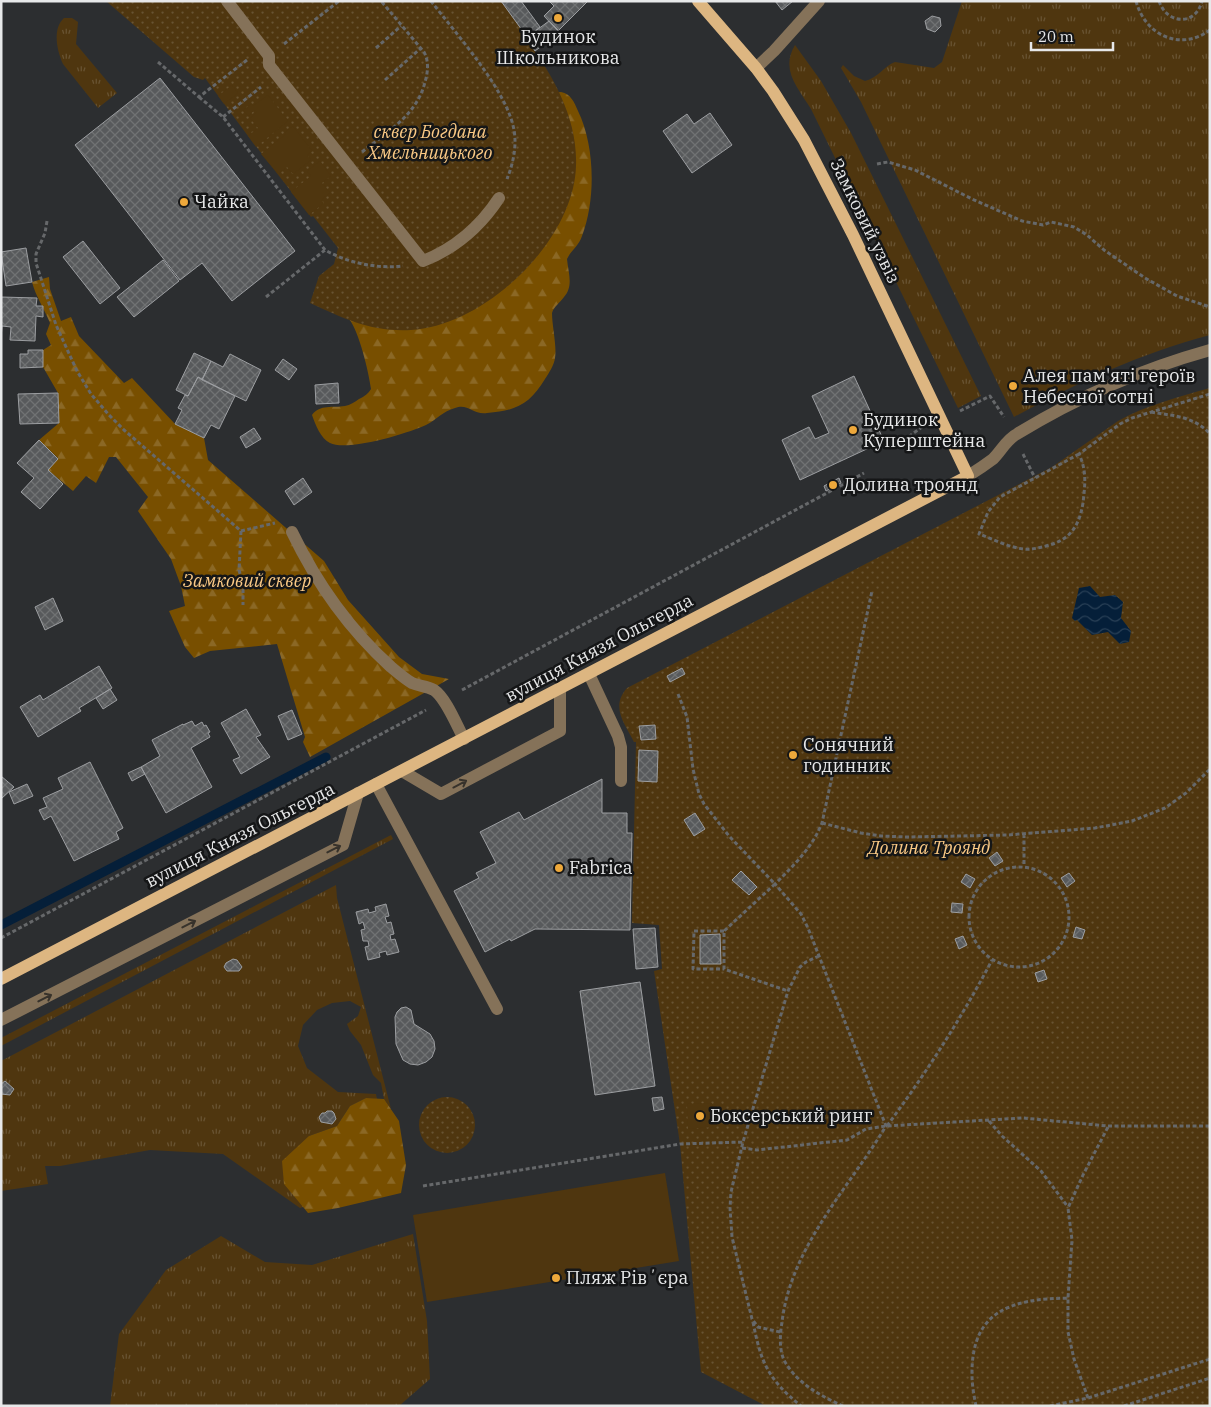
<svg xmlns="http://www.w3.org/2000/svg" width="1211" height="1407" font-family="'IBM Plex Serif',serif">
<defs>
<pattern id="grass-tufts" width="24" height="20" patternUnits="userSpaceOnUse" patternTransform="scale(1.25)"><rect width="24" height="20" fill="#4f360f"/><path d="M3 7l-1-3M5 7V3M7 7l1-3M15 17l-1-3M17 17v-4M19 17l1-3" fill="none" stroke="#685332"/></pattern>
<pattern id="forest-firs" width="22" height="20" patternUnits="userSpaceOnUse" patternTransform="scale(1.25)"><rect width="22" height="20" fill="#784f00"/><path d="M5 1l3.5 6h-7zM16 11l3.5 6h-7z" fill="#8b6825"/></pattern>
<pattern id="park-dots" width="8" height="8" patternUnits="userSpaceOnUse" patternTransform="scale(1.25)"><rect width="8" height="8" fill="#4f360f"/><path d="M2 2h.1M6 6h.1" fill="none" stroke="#685332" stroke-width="1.8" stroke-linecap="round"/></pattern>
<pattern id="water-waves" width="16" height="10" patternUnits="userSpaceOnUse" patternTransform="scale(1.25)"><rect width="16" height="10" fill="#051f39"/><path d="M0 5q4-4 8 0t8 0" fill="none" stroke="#294056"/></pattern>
<pattern id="building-cross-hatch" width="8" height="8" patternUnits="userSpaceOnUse" patternTransform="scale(1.25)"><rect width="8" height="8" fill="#585a5c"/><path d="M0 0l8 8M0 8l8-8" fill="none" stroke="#707273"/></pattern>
</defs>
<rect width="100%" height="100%" fill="#2c2e30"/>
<!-- grass -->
<path fill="url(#grass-tufts)" d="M962,1H1210V335C1141,353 1077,383 1014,417L861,102L841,68L843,65L854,76L865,81C878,78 884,66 895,62L934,68L942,62Z
M64,18H72L78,22L76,44L117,93L98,108L63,64C57,51 52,29 64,18Z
M795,45L821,81L851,133L981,396L958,408L811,109C798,88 780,70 795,45Z
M391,835L393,839L1,1046V1038Z
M336,885L337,898L391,1109L384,1099L381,1083L373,1075L361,1045L350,1031L347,1024L358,1016L361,1007L350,1001L332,1003L317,1010L303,1025L298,1046L307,1068L338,1092L376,1094L377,1099L366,1098L350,1106L337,1126L309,1136L303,1207L300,1208L223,1154L150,1150L60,1166H45L48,1184L1,1191V1061Z
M413,1234L427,1321L430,1379L399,1406H110L119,1334L166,1270L221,1236L265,1262L312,1265Z"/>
<!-- forest -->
<path fill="url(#forest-firs)" d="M561,92C571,94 574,102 578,111C595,146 596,199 582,236C579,246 571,250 567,259C568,272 574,286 564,297C560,303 554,306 552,313C552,326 557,346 555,358C554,365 549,373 545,379C530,404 516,411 487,413C473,415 468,403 455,408C443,411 436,420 426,425C409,433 347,452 330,443C321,439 315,424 312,415C320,404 333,408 345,406C350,405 355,402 359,399C365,396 368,394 371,389C369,373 359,331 349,319L552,93Z
M49,277L50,289L61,321L71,317L79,336L124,383L132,378L175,424L204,438L208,460L324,561L348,600L399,657L422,674L449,679L310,757L303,742L305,737L277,644L210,651L194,658L185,647L169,611L185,606L181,586L171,559L138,511L148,497L116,457H109L96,483L86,476L73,491L48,470L58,458L39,440L59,423L58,393L43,367V350L51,345L46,334L50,323C44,308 36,297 32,282Z
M366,1098L384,1099L399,1121L406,1165L401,1193L338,1208L308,1213L284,1184L282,1161L309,1136L337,1126L350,1106Z"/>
<!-- park -->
<path fill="url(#park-dots)" d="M106,1H501L527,37L526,39C553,75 578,119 576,166C574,241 485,326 411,330C371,332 345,319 310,303L319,276L334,264L338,248L313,216L311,217L248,136L205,78L203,80L194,77Z
M1210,388V1406H766L701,1372L680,1144L654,971L662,969L659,925L632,923L636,742H634C625,724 610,707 627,688L1052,467L1118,421C1147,405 1178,397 1210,388Z
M419 1125a28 28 0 1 1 56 0a28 28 0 1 1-56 0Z"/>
<!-- garden -->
<path fill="#4f360f" d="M232,85L238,93L224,104L218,96Z
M268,95L288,121L256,147L248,136L258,128L250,118L257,112L255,110L248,116L243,110L251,104L253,106Z
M293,126L312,151L307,155L311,160L293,174L287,167L278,174L261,154L286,134L285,132Z
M320,161L331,176L322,183L330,193L321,200L324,203L309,215L291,192L311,176L307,171Z
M712,1103L713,1127L688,1129L687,1104Z
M665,1173L679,1261L427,1302L413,1215Z"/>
<!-- water -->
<path fill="url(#water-waves)" d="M1090,586L1100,597L1115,595L1123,602L1121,618L1131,631L1129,642L1120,644L1108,632L1092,635L1077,620L1075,621L1072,618L1079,588Z"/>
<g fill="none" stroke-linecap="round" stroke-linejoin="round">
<!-- stream -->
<path stroke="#051f39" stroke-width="9" d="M1,925L326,757"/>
</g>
<!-- building -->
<path fill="url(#building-cross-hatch)" stroke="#9c9ea1" d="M501,1H521L540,27L527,37Z
M549,1H588L558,31L544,16L554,6Z
M775,1H793L782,10Z
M932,16L940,18L941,26L935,32L927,29L925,21Z
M549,21L560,32L535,51L526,38Z
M160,78L295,251L232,301L202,263L180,280L75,145Z
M710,113L732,145L692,173L663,131L687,114L694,124Z
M83,241L120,288L100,304L63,257Z
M26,248L32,282L6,286L1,252Z
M163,260L179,281L134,317L117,297Z
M1,297L37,298L36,306H43V317L36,316L35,341L10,340L11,327L2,326L1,339Z
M28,350H43V367L20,368V354H28Z
M194,353L211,361L202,380L198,377L188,396L176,390Z
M230,354L261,370L246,401L202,380L211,361L223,367Z
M283,359L297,369L289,380L275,370Z
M854,376L884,441L800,480L782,440L809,427L815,439L829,433L812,396Z
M198,377L235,396L219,429L211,425L204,438L175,424L182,410L178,408L185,395L188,396Z
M338,383L339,403L316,404L315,385Z
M58,393L59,423L20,424L18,394Z
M254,428L261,439L246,448L240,437Z
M39,440L58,459L48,470L63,484L40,509L21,492L34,478L17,463Z
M303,478L312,492L294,505L285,491Z
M839,478L841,483L826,491L824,486Z
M53,598L63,621L45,630L35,607Z
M99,666L112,688L79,708L81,711L38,737L20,707L40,695L43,700Z
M682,668L685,674L670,682L667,676Z
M110,689L117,700L103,709L96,698Z
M246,709L261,735L256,737L270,757L241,774L233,760L240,757L221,723Z
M292,710L302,734L288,740L278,716Z
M192,721L195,726L202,722L204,726L206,725L210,732L208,733L210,737L191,748L212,787L166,813L141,767L160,756L152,740L183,724V725Z
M655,725L656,739L641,740L639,726Z
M639,750L658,751L657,782L638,781Z
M90,762L123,828L116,832L119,839L74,861L51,816L44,820L39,810L47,807L43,798L63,789L58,778Z
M141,767L145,774L132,781L128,773Z
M1,776L14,787L1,799Z
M602,779V813H627V833H632L630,930L535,929L511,941L510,939L485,952L454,891L479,878L476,873L496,863L480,832L519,812L524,820Z
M27,784L33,796L14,804L9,792Z
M695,813L705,829L694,836L684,820Z
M997,852L1003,861L995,866L989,858Z
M741,871L757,887L749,895L732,880Z
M1069,873L1075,881L1067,887L1061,878Z
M966,874L975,879L970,888L961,882Z
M952,903L963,904L962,913L951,912Z
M386,904L389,916L385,917L387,923L391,922L394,934L390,935L391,940L395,939L399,952L387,955L386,951L379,953L380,957L368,960L365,947L369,946L368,941H363L361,930L365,929L363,922L359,924L356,912L368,909L369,913L376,911L375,907Z
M1076,927L1085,930L1082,939L1073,937Z
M655,928L658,967L636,969L633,929Z
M720,934L721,964H700V935Z
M963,936L967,945L959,949L955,939Z
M233,959L237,960L242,967L239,971H227L224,967L226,963Z
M1044,970L1047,979L1038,982L1035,973Z
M640,982L655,1086L595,1095L580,991Z
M406,1007L411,1010L414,1024L430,1034L434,1041L435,1049L432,1057L426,1062L418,1065L410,1064L403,1060L396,1044L395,1017L397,1012L401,1008Z
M5,1081L14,1089L10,1095L1,1094V1084Z
M662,1097L664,1109L654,1111L652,1098Z
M327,1111H332L334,1113L336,1119L332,1124L321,1122L319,1117L322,1113H325Z"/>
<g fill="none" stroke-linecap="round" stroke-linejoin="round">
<!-- path -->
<path stroke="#66686a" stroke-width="3" stroke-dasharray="4 2.5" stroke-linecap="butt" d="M431,1C456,34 507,90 514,130C517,146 513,164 507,179
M1136,1C1145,35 1180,52 1210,30
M1159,1C1167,25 1196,26 1202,1
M284,44L339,1
M376,48L401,26
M158,62L199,97L247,60
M385,80L421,48
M199,97L223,117L325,250C348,263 377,269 403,266
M223,117L261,87
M362,152C387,132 417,115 425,82C428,72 429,61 424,52L381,1
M877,164L888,162L915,170L972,199L1022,221L1043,225L1051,222L1074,227L1087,235L1104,250L1145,278L1177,296L1210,307
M47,221L45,233L36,254V263L56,325L77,371L91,394L109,415L124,430L241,531
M266,297L325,250
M960,411L990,396L1004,417
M1151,412C1173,416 1194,416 1210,434
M893,448L922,427
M1023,454L1035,478
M1079,454L1000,497L988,512L979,534C993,539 1008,547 1023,549C1031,550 1038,548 1046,546C1070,540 1079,527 1083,503C1085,485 1087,471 1079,454L1120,424L1132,418L1210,394
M241,531L239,570L243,585V605
M241,531L275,523
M462,690L864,473
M678,694L687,717L693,769L699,794L704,804L729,836L775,884L724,931V969L788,991
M822,823L861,833L881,836L908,837L1008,835L1095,828L1132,821L1165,808L1186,793L1210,769
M1024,834V866
M969 917a50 50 0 1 1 100 0a50 50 0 1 1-100 0Z
M724,931H694L693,969H724
M1,938L426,710
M989,1121L1002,1136L1041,1171L1068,1207
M887,1126C926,1073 961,1019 992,960
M742,1148L757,1150L847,1140L866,1129L886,1126L1023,1118L1108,1126H1210
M423,1186L680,1144L743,1142
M753,1322C761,1363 768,1379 801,1406
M780,1332L758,1327L752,1319L732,1237L730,1208L731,1192L743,1142L788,991L800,967L806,962L819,956
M1088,1398L1074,1359L1068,1332V1298L1072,1240L1068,1208L1083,1175L1108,1127
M843,1406C821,1396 796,1383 784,1360C779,1349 780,1334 782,1322C791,1247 848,1189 886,1126L808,928L801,914L775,884C794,865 812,848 822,823L872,591
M976,1406C974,1396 972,1385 972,1375C971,1310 1012,1299 1068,1298
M1050,1406L1088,1398L1210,1359
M1124,1406L1210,1378"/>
<!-- minor -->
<path stroke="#857259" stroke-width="12" d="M227,1L269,56V65L423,261C456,248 480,227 499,198
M756,68L774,51L819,1
M968,476C976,471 985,465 993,459C1001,451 1007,439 1017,434C1077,397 1142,369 1210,350
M292,532C316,582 349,629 391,667C397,672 405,679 412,683C419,686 427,686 434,690C446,698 457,726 464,739
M589,674L618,736L621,747V781
M402,771L441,794L560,731V689
M376,784L497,1009
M1,1020L343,845L358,793"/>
<!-- major -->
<path stroke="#ddb681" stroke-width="12" d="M1,979L968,476L853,235L804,140L773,91L756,68L698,1"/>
</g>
<!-- one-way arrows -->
<defs><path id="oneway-shaft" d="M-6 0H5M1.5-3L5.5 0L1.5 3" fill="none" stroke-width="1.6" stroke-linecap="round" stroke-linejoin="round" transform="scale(1.25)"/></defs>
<g stroke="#37322b">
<use href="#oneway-shaft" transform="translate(460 784) rotate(-28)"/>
<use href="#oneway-shaft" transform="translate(334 849) rotate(-27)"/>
<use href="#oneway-shaft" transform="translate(189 924) rotate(-27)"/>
<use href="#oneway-shaft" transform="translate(45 998) rotate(-27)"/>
</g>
<!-- markers -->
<g fill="#eda83b" stroke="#151617" stroke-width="2">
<circle cx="558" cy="18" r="5"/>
<circle cx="184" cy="202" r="5"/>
<circle cx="1013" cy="386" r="5"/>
<circle cx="853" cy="430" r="5"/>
<circle cx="833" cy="485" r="5"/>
<circle cx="793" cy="755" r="5"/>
<circle cx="559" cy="868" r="5"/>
<circle cx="700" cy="1116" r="5"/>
<circle cx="556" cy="1278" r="5"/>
</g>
<g text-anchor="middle" stroke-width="5" stroke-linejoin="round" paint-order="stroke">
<!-- poi labels -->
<g font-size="18" fill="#e7e8e9" stroke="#151617" text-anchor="start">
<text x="558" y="43" text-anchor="middle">Будинок<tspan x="558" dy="21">Школьникова</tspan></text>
<text x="194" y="208">Чайка</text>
<text x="1023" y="382">Алея пам'яті героїв<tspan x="1023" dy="21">Небесної сотні</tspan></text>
<text x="863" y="426">Будинок<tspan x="863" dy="21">Куперштейна</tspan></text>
<text x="843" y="491">Долина троянд</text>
<text x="803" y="751">Сонячний<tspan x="803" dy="21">годинник</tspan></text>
<text x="569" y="874">Fabrica</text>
<text x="710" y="1122">Боксерський ринг</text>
<text x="566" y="1284">Пляж Рівʼєра</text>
</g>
<!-- park labels -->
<g font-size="18" font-style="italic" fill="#fac985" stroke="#151617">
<text x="430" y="138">сквер Богдана<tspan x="430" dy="21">Хмельницького</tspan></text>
<text x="247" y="587">Замковий сквер</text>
<text x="929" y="854">Долина Троянд</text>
</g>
<!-- street labels -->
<g font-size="18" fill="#e7e8e9" stroke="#151617">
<text transform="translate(865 221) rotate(64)" y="6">Замковий узвіз</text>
<text transform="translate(599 648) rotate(-28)" y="6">вулиця Князя Ольгерда</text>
<text transform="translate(240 835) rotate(-27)" y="6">вулиця Князя Ольгерда</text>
</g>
</g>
<!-- border -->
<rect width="1211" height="1407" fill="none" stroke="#e7e8e9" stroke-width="5"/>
<!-- scale -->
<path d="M1031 42v8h82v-8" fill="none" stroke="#e7e8e9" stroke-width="2.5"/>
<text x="1038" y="42" font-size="15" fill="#e7e8e9" stroke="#151617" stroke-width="4" paint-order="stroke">20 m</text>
</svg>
